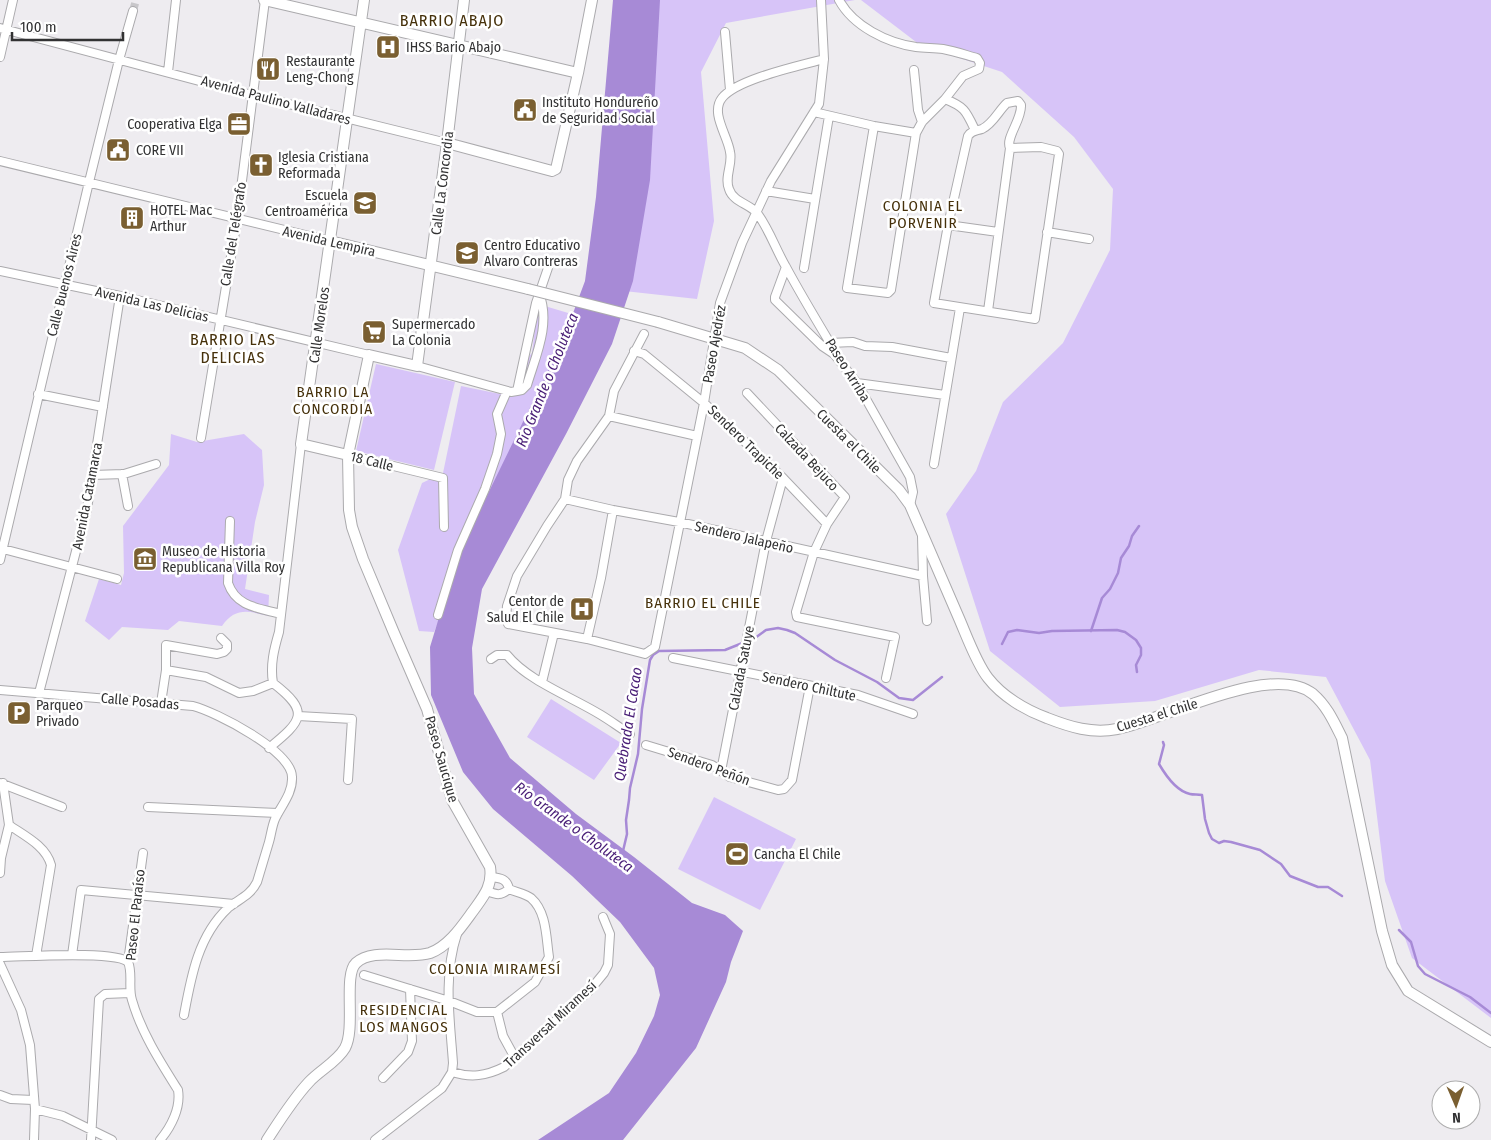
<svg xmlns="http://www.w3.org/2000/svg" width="1491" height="1140" font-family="'Fira Sans Condensed',sans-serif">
<rect width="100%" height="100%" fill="#eeecf0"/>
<!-- green -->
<path fill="#d7c4f8" d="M636,0H855L726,23L701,72L714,221L697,299L615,290Z
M861,0H1491V1018L1412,958L1385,881L1370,760L1326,677L1259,670L1155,701L1060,707L990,651L946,514L976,471L1003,402L1063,343L1110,250L1113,189L1074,137L1002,72L920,45Z
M538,304L585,318L489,507L434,632L419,631L398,550L422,483L443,473L461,386L505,395L516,386L522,364L532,353Z
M376,364L455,382L434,470L356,451Z
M171,434L197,442L244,434L262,450L264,485L255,522L245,589L269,595L268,616C249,611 235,607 222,626L179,621L168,630L122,627L109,640L85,621L99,579L121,585L124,573L123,526L169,465Z
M551,699L621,743L594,780L527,737Z
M714,797L796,839L760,910L678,869Z"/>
<!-- water -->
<path fill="#a78ad6" d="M613,0H660L650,180L633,281L612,344L566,434L482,589L472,648L474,694L510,758L576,814L634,857L692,903L725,915L743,931L731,962L726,982L696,1048L623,1140H538L609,1093L636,1053L654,1016L660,995L654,968L620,922L572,876L493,809L463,772L431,695L430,647L458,555L563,340L585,281L596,197Z"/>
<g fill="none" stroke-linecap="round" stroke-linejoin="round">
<!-- stream -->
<path stroke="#a78ad6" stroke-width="2.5" d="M1091,631L1102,598L1110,589L1118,573L1121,558L1129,546L1132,536L1139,526
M1002,644L1008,632L1017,630L1039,633L1052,631L1117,630L1125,632L1136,640L1141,648V655L1136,665L1137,672
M1163,742L1164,745L1159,764C1166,776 1176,791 1190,794C1194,795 1198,794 1202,795L1205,819L1209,833L1212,839L1219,843L1224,841L1231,842L1260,850L1281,864L1290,876L1318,887H1328L1342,896
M623,851L627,834L626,820L629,800L630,788L638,754L642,709L650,660L653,655L659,651L725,650L755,638L766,630L778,628L787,630L795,633L835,660L877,682L899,698L913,700L942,677
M1399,930L1411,942L1418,966L1425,974L1470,997L1491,1013"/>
<!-- street-tunnel -->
<path stroke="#c8c7ca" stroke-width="8" stroke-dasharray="8 4" stroke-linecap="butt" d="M133,11L136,0"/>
<defs>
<path id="street" d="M839,0C853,26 887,43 916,47C925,48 934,48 943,49C954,51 966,55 977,58L980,63L979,69L963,76L945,99
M0,28L252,95L447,143
M725,32L730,90
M0,57L13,0
M824,59C799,66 737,79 722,98C710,113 728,136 730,152C733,164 724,177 729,189C733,202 750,204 757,213C769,229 776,250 786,267C800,293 815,318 830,343L834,354L857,383L910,477L913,492L910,505
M914,70L918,110L922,122
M168,72L176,0
M1018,101L1021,105C1022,120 1005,138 1010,148L1041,147L1057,151L1059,154L1035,319L934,303L948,225L968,136C972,130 976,131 982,129C993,124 999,110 1007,103Z
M814,112L874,126L916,133L922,122L945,99C965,107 966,111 975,130
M874,126L847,288L888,293L891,290L916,133
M0,161L330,241
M766,191L815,199
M948,225L998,232
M1047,232L1089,239
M786,267L775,297V300L822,346L834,354
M804,268L829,116
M0,271L120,296L369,355
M988,311L1010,148
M644,334L614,391L609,416L577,461L568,480L565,499L547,526L517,576L507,606L506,619L508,624L587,639L645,654L655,647L704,403L720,303L742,243L771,181L819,104L824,59L821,0
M830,343L853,342L865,346L892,347L951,358
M634,351L644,354L704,403L783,478L827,524
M417,366L511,392L517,391L536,303L549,265
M857,383L945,395
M517,391L522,390L527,385C536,355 551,324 539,293
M747,393L845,497L827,524L814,552L796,612L797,617L895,637L886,678
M38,394L103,407
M609,416L697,436
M201,438L237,220L265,0
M348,455L443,478L444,527
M934,464L960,308
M122,474L128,506
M92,475L124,474L156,464
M565,499L613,510L679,522L923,576
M230,521L228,583C236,607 259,608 281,614
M922,536L923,576L927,621
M3,549L117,579
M0,560L89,182L119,60L133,11
M438,615L458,550L485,489L497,454L501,434L497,414L507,391
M587,639L601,578L613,510
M673,658L858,695L913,714
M491,659L497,655H507C528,681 572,697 601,715C611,721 620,728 630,734
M166,670L206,677L239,693L253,691L273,683
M542,682L554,633
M0,690L193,706C216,712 292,751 292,777C293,793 281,806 275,819C272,826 271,835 269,842C265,855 261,869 257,882C250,896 239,899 228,908C198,936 191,977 184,1015
M39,693L87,509L120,296
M161,703L166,670V645L217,654L224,652L227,649V644L221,638
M298,716L352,719L348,780
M646,745L712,765L730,777L778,790L784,789L792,780L810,686
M269,748C302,721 311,712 273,683C270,665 274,649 279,632L301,444
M721,771L766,541L783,478
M0,783L62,807
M148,807L278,813
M9,825C25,836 46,846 51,865L36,956
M143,853L128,962C133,973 128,988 132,1000C141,1032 161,1063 178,1090C181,1108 171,1127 160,1140
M0,873L1,858L9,825L3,783
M491,877C501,878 507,879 509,889
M72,955L81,890L234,904
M0,957C22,957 115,950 128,962
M0,964L21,1010L30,1045L35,1109L34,1140
M364,975L449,1001L477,1012H497L535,982L549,957C546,938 547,912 531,898C526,894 516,892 509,889C501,896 497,895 487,891
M497,1012L503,1036L515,1058
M452,1072C471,1078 486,1076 504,1067L590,990L604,973L608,965L610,934L603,917
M383,1078L408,1052L412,1041L410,989
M0,1095L11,1099L33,1100
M35,1109L63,1116L112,1140
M91,1140L99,999L105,994L130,993
M375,1140L442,1088L452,1072L453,1063C450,1020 443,976 457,934"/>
<path id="secondary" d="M264,0L578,73
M447,143L552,171L556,169L578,73L592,0
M330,241L528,289
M658,322L745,348L778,370L899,490L910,505C926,542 942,579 958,616C966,634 976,663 988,678C1002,696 1025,710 1047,718C1070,727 1092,734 1117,729C1164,720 1272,661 1313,694C1327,706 1334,722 1342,738L1382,931L1392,965L1408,991L1491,1042
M348,455L301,444L364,0
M267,1140C280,1120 293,1099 309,1082C320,1070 337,1062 345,1048C356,1028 343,975 356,963C373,947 408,960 430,953C449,946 462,926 473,911C483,897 493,886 490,867L452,800L427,709L394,633L363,559L352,527L349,510L348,455L369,355L417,366L447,143L464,0"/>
</defs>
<!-- street casing -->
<use href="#street" stroke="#abaaad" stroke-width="10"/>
<!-- secondary casing -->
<use href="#secondary" stroke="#abaaad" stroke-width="12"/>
<!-- street -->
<use href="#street" stroke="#fff" stroke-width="8"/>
<!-- secondary -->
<use href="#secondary" stroke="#fff" stroke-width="10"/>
<defs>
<path id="secondary-bridge" d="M528,289L658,322"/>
</defs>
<!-- secondary-bridge casing -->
<use href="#secondary-bridge" stroke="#abaaad" stroke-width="12" stroke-linecap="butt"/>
<!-- secondary-bridge -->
<use href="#secondary-bridge" stroke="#fff" stroke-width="10"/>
</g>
<!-- icons -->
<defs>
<symbol id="hospital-square" viewBox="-11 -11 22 22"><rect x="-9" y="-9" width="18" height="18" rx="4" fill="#7a5f31" stroke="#fff"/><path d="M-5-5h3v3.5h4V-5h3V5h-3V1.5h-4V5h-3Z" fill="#fff"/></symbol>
<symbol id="restaurant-square" viewBox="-11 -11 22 22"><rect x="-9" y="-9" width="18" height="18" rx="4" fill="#7a5f31" stroke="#fff"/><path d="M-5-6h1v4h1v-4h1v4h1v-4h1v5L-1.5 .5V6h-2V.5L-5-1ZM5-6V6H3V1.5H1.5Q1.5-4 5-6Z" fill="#fff"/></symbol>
<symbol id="civic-square" viewBox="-11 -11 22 22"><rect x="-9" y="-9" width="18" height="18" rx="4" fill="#7a5f31" stroke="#fff"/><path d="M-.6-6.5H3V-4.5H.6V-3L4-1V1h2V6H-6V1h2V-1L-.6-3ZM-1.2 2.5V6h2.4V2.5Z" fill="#fff"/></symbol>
<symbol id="office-square" viewBox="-11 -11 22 22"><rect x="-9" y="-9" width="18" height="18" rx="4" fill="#7a5f31" stroke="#fff"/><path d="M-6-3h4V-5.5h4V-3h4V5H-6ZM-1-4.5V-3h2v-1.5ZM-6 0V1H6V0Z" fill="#fff"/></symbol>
<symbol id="church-square" viewBox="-11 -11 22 22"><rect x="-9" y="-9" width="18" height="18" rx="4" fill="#7a5f31" stroke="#fff"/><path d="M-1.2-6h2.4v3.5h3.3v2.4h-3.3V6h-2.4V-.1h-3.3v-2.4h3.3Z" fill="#fff"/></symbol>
<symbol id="school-square" viewBox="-11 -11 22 22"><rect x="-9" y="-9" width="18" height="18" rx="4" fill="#7a5f31" stroke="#fff"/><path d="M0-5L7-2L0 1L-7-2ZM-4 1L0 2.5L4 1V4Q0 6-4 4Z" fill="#fff"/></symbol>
<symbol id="building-square" viewBox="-11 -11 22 22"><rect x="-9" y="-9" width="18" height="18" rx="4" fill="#7a5f31" stroke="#fff"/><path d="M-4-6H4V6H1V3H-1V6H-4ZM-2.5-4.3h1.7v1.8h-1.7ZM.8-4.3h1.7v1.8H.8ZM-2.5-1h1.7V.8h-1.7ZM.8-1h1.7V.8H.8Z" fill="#fff"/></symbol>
<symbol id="supermarket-square" viewBox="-11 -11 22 22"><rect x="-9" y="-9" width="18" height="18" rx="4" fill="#7a5f31" stroke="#fff"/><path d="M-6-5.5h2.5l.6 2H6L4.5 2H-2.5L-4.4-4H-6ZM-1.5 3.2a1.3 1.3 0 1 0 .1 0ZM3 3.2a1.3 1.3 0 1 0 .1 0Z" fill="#fff"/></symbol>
<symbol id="museum-square" viewBox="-11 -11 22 22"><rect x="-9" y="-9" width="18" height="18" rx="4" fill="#7a5f31" stroke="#fff"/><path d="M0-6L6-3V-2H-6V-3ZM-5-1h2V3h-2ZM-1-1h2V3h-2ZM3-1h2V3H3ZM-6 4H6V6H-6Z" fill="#fff"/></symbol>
<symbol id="parking-square" viewBox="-11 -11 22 22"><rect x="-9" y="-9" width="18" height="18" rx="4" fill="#7a5f31" stroke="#fff"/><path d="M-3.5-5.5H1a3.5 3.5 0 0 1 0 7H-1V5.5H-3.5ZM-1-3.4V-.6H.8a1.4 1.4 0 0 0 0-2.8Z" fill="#fff"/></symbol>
<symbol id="stadium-square" viewBox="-11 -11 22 22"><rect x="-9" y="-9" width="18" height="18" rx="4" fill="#7a5f31" stroke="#fff"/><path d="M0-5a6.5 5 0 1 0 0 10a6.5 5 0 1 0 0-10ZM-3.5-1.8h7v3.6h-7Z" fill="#fff"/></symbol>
</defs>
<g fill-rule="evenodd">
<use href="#hospital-square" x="374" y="33" width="28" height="28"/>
<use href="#restaurant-square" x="254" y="55" width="28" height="28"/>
<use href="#civic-square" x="511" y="96" width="28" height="28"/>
<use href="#office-square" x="225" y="110" width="28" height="28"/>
<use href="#civic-square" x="104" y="136" width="28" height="28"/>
<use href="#church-square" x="247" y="151" width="28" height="28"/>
<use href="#school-square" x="351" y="189" width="28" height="28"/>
<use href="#building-square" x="118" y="204" width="28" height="28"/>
<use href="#school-square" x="453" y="239" width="28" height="28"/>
<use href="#supermarket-square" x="360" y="318" width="28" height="28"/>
<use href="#museum-square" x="131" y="545" width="28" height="28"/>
<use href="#hospital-square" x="568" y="595" width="28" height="28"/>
<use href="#parking-square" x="5" y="699" width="28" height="28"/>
<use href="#stadium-square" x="723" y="840" width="28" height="28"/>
</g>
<g text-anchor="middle" stroke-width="5" stroke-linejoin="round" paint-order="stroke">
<!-- poi labels -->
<g font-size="14" fill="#323233" stroke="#fff" text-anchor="start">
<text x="406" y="52">IHSS Bario Abajo</text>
<text x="286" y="66">Restaurante<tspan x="286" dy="16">Leng-Chong</tspan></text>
<text x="542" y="107">Instituto Hondureño<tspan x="542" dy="16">de Seguridad Social</tspan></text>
<text x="222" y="129" text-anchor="end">Cooperativa Elga</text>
<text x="136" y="155">CORE VII</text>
<text x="278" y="162">Iglesia Cristiana<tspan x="278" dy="16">Reformada</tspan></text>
<text x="348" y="200" text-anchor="end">Escuela<tspan x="348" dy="16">Centroamérica</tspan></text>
<text x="150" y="215">HOTEL Mac<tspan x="150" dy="16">Arthur</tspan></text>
<text x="484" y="250">Centro Educativo<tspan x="484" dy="16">Alvaro Contreras</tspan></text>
<text x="392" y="329">Supermercado<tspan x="392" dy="16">La Colonia</tspan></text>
<text x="162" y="556">Museo de Historia<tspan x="162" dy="16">Republicana Villa Roy</tspan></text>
<text x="564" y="606" text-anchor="end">Centor de<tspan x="564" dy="16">Salud El Chile</tspan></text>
<text x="36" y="710">Parqueo<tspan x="36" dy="16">Privado</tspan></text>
<text x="754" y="859">Cancha El Chile</text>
</g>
<!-- street labels -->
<g font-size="14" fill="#323233" stroke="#fff">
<text transform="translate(276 100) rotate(15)" y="5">Avenida Paulino Valladares</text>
<text transform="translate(442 183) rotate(-83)" y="5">Calle La Concordia</text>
<text transform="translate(233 234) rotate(-81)" y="5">Calle del Telégrafo</text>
<text transform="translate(329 241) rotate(13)" y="5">Avenida Lempira</text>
<text transform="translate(64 285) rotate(-76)" y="5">Calle Buenos Aires</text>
<text transform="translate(152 304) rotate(13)" y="5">Avenida Las Delicias</text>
<text transform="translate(319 325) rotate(-82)" y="5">Calle Morelos</text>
<text transform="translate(714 344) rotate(-80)" y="5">Paseo Ajedréz</text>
<text transform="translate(848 370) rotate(58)" y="5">Paseo Arriba</text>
<text transform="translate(849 441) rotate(45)" y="5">Cuesta el Chile</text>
<text transform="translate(746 442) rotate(44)" y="5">Sendero Trapiche</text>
<text transform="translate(807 457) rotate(47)" y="5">Calzada Bejuco</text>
<text transform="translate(372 461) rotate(14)" y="5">18 Calle</text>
<text transform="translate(87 496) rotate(-79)" y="5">Avenida Catamarca</text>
<text transform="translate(744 537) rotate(13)" y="5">Sendero Jalapeño</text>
<text transform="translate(741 668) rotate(-79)" y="5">Calzada Satuye</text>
<text transform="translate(809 686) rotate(12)" y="5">Sendero Chiltute</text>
<text transform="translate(140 701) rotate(5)" y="5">Calle Posadas</text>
<text transform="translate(1157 715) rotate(-17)" y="5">Cuesta el Chile</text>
<text transform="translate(442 759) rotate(74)" y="5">Paseo Saucique</text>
<text transform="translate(709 766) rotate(20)" y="5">Sendero Peñón</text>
<text transform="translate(135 915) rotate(-84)" y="5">Paseo El Paraíso</text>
<text transform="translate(550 1024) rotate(-43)" y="5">Transversal Miramesí</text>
</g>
<!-- neighbourhood labels -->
<g font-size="15" letter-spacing="1" fill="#46310b" stroke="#fff">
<text x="923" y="211">COLONIA EL<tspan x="923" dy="17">PORVENIR</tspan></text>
<text x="333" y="397">BARRIO LA<tspan x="333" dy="17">CONCORDIA</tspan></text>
<text x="703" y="608">BARRIO EL CHILE</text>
<text x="495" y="974">COLONIA MIRAMESÍ</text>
<text x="404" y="1015">RESIDENCIAL<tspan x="404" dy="17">LOS MANGOS</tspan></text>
</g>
<!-- water labels -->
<g font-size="15" font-style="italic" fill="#481d76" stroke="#fff">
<text transform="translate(547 380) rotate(-68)" y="5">Río Grande o Choluteca</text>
<text transform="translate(628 724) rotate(-81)" y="5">Quebrada El Cacao</text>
<text transform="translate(574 827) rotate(36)" y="5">Río Grande o Choluteca</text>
</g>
<!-- quarter labels -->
<g font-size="16" letter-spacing="1" fill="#46310b" stroke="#fff">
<text x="452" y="26">BARRIO ABAJO</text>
<text x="233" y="345">BARRIO LAS<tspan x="233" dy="18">DELICIAS</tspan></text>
</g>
</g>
<!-- north arrow -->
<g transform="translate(1456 1105) rotate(178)"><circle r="24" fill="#ffffff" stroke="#adadad"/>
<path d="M0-4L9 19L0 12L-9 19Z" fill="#7a5f31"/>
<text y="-8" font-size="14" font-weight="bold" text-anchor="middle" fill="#323233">N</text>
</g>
<!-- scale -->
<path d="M12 32v8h111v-8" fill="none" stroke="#323233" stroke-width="2.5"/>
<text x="20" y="32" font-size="15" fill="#323233" stroke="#ffffff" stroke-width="4" paint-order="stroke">100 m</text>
</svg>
